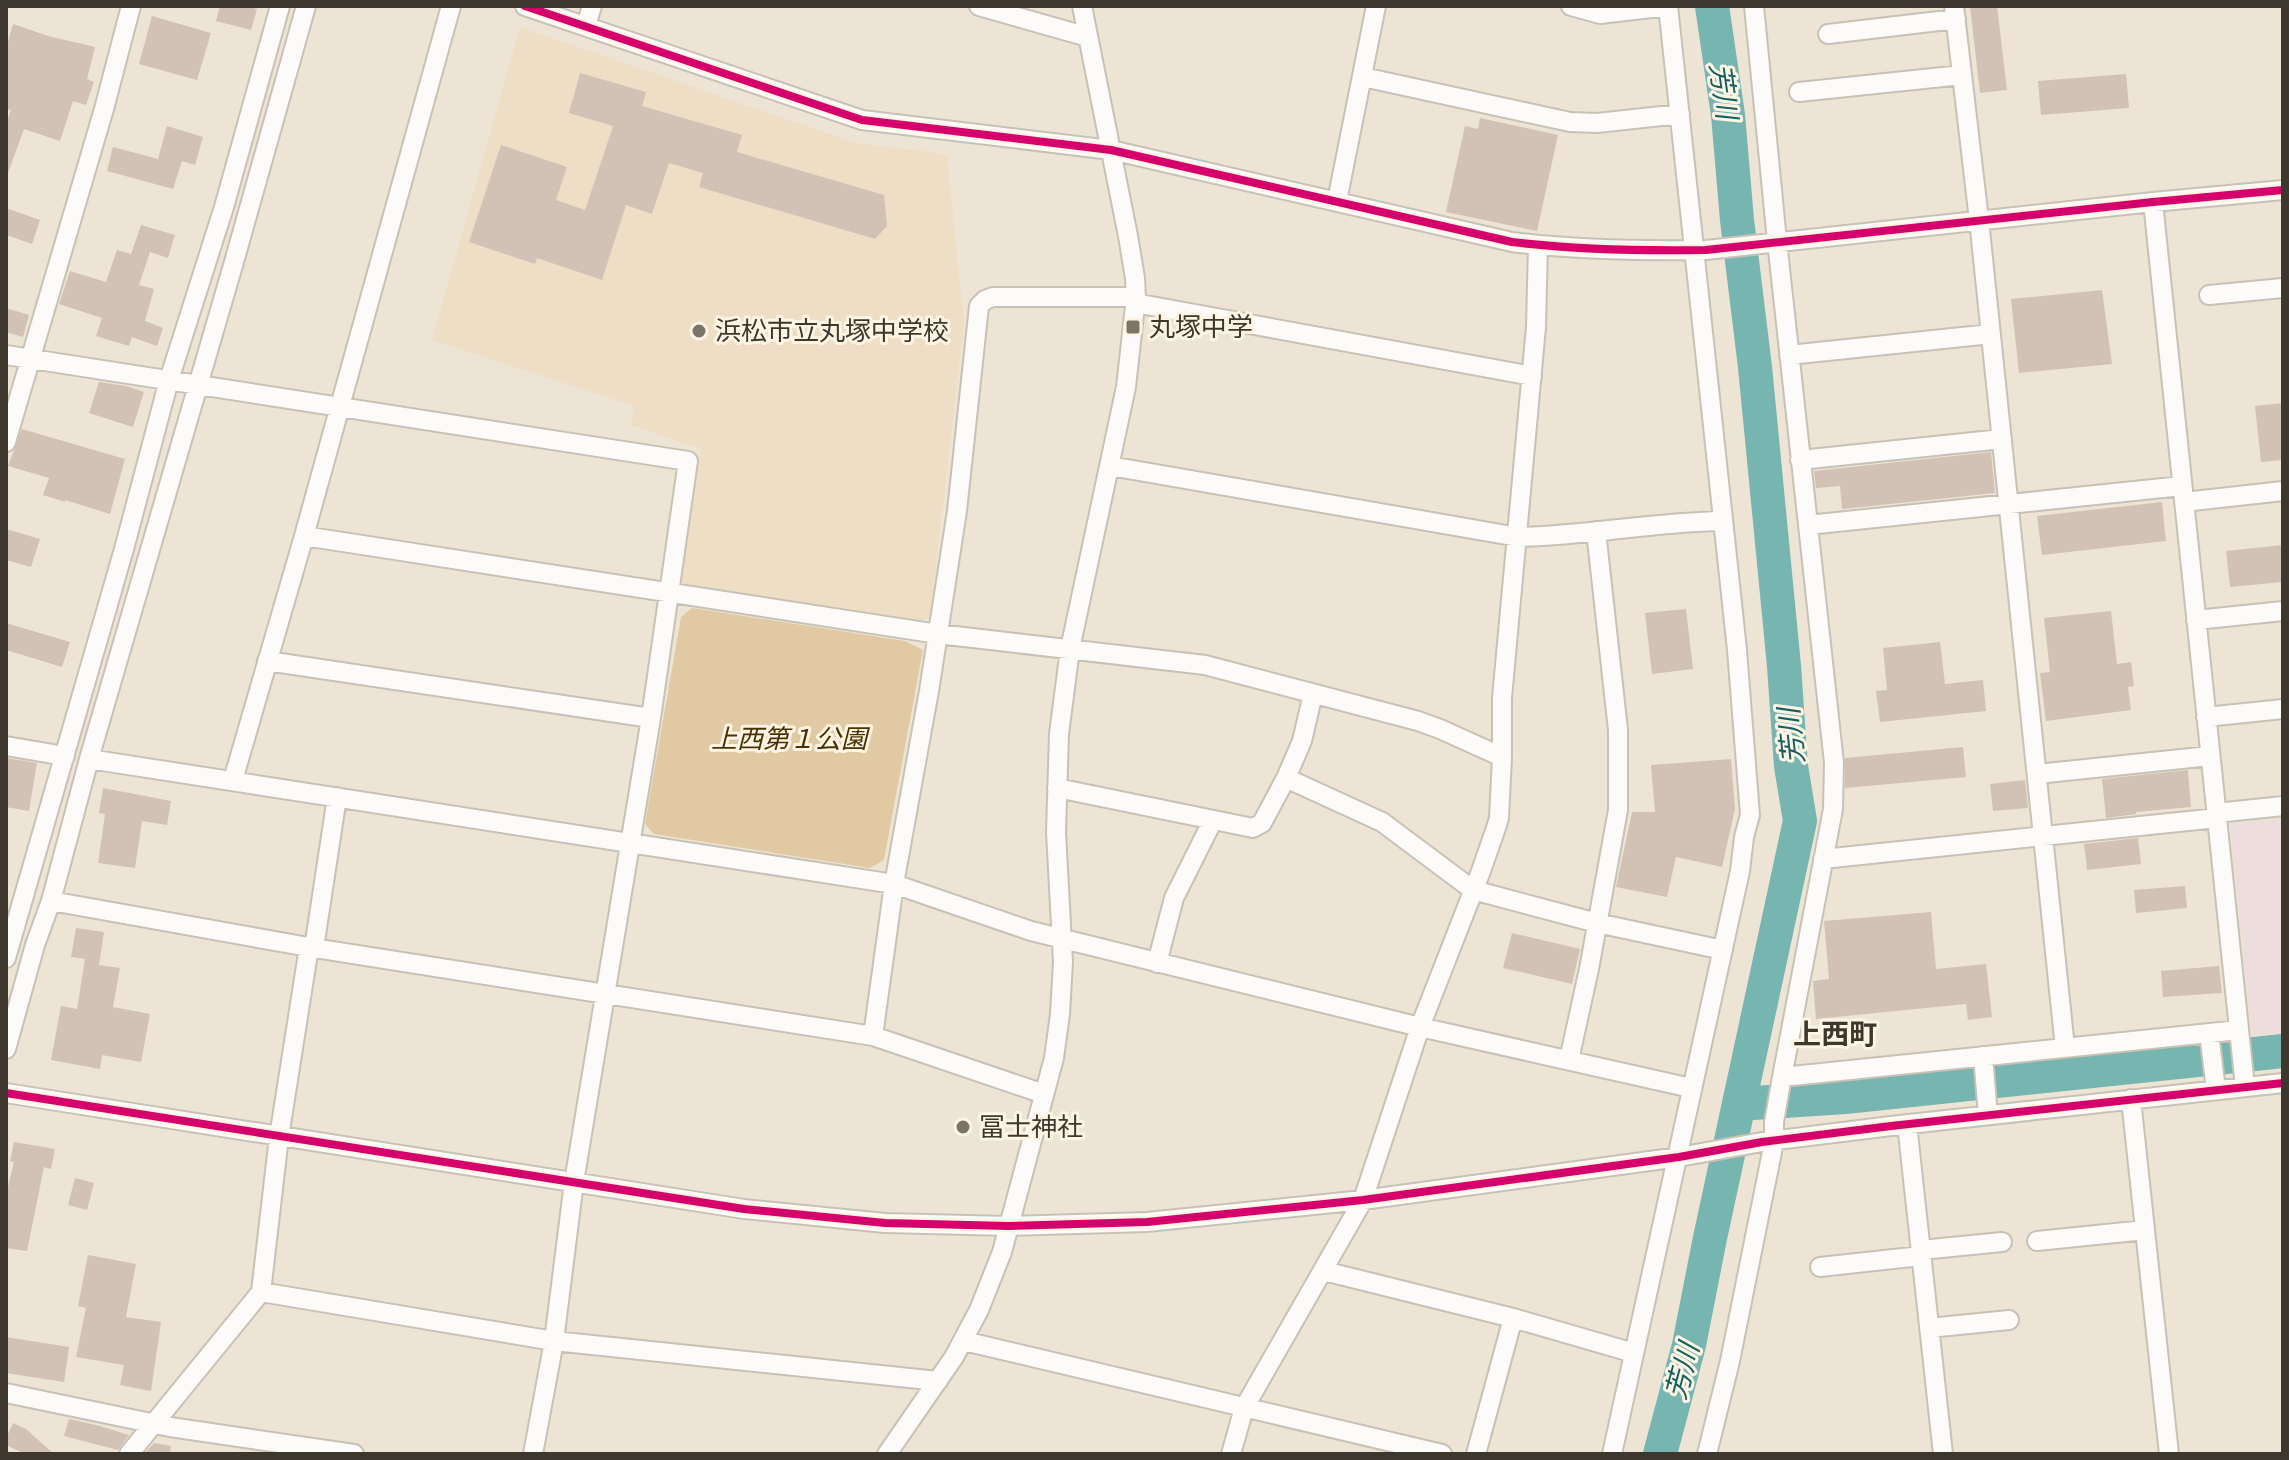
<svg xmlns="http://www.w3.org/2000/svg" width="2289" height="1460" font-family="'IBM Plex Serif','Noto Sans JP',serif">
<rect width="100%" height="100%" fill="#ede4d5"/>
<!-- commercial -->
<path fill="#eddddd" d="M2283,818V1033L2252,1036L2230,824Z"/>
<!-- built -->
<path fill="#eedec6" d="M520,27L856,143L947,154L964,323L930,617L921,621L680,583L701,449L631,425L634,406L432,340Z"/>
<!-- green -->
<path fill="#e1caa3" d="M692,608L905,641L923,650L884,860L870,868L654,834L645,824L681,617Z"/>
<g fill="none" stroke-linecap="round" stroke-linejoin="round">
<!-- river -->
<path stroke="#77b5b1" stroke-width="34" d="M1739,1104L1845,1097L2283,1051
M1660,1454L1689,1345L1710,1238L1800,821L1791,766L1784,666L1755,367L1737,220L1728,115L1712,6"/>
</g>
<!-- building -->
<path fill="#d2c2b6" d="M220,6H246L257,9L251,30L216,21Z
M1970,6H1997L2007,90L1980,93Z
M152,16L211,33L197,80L139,64Z
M13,24L48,36L95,47L87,79L94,82L86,105L73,101L60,141L24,129L8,173H6V124L11,110L6,109V48Z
M580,73L646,92L642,106L742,135L737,152L884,195L887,226L875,239L699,187L703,173L669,163L652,214L626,205L602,280L537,258L535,264L469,242L501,145L567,167L556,200L585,210L613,126L569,113Z
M2126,74L2129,108L2041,115L2038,81Z
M1480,118L1558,135L1537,231L1446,212L1465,126L1478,129Z
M167,126L203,137L195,165L182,161L173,189L107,171L113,147L158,159Z
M6,208L40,220L32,244L6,235Z
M141,225L175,235L168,258L150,252L139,285L154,289L145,321L163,328L157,346L132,337L129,346L96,336L102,318L59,304L70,271L106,282L117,250L131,254Z
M2102,290L2112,364L2019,373L2011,299Z
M6,308L29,315L23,337L6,332Z
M99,382L126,386L144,392L133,427L89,413Z
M2283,403V460L2261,462L2255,406Z
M22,429L125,459L110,514L65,500V502L43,495L49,478L8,466Z
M1991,452L1995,493L1842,509L1840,486L1816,488L1814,471Z
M2162,502L2166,541L2042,555L2037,516Z
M6,529L40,539L31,567L6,560Z
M2283,545V582L2230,587L2226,551Z
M1686,609L1693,669L1652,674L1645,613Z
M2111,611L2117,664L2131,662L2134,686L2128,687L2131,710L2046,721L2040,673L2050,672L2044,618Z
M6,623L70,642L62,667L6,650Z
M1940,642L1945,684L1983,680L1986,711L1880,722L1876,691L1887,690L1883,648Z
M1963,747L1966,777L1845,788V758Z
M6,758L37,763L29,811L6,807Z
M1731,759L1735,809L1722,867L1676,857L1667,897L1616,887L1632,812H1655L1651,765Z
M2188,770L2191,807L2136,812V814L2106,818L2102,779Z
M2025,780L2028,808L1993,811L1990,784Z
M103,788L171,801L167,825L142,821L135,868L98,863L105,814L99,813Z
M2138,838L2141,864L2087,870L2084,844Z
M2185,886L2187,908L2136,913L2134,890Z
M1931,912L1936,969L1986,964L1992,1017L1968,1020L1966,1004L1816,1019L1813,981L1829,979L1824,921Z
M76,928L104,932L99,965L120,968L113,1007L150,1014L141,1062L102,1055L100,1069L51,1060L61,1006L77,1009L85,959L71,957Z
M1512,933L1580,949L1572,984L1503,968Z
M2219,966L2222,993L2163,997L2161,971Z
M14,1142L55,1149L51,1169L44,1167L27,1251L6,1248V1195L14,1162L10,1161Z
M75,1178L94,1183L87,1210L68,1205Z
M88,1255L136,1264L126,1317L161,1322L151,1391L120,1385L124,1365L76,1357L86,1308L78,1306Z
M6,1337L69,1347L64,1382L6,1373Z
M69,1419L100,1426L129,1435L118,1450L64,1436Z
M13,1423L26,1429L54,1454H25L6,1445V1438Z
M154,1443L171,1446L170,1454H144Z"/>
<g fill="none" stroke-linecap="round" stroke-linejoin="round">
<defs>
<path id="minor" d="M525,6L862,120L1111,150L1512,242C1577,250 1641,251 1706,250L2153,202L2283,190
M979,6L1088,37
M1571,6L1600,14L1668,6
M1954,6L1979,220L2065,1048
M586,26L592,6
M1828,34L1956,19
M1363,77L1570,122L1597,123L1680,114
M1799,92L1962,75
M1337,201L1376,6
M2153,202L2245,1087
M2209,295L2283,288
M1135,303L1532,376
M6,355L688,461L651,718L574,1182L554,1341L533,1454
M1789,355L1991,334
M6,442L104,109L131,6
M1800,460L2002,439
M1110,466L1518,537C1586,536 1653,522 1722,521
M2184,502L2283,491
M1808,525L2182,486
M304,536L938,634L1205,665L1418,721L1440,729L1502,757
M2196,620L2283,611
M267,661L651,718
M1313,694L1302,741L1286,778L1382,822L1473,890L1597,923L1723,950
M2206,717L2283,709
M6,746L65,756
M89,759L894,884L1031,931L1420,1027L1691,1088
M2037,774L2210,756
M233,780L304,536L451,6
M1057,788L1253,828L1262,823L1286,778
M2216,813L2283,806
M1823,859L2217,818
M51,901L314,948L873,1036L1044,1094
M314,948L337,797
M6,958L124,549L169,380L224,207L280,6
M1157,963L1174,898L1213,820
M2209,1033L2216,1090
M873,1036L894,884L929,691L957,511L979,306L985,300L993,297H1136
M6,1049L35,945L51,901L89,759L234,262L306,6
M1983,1056L1988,1115
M1569,1060L1589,969L1618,810V730L1596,531
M1782,1077L2239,1030
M6,1093L744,1209L885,1223L1009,1226L1147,1222L1363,1200L1679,1157L1762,1142L1891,1126L2283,1083
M2131,1099L2169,1454
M1907,1124L1943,1454
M2037,1241L2145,1230
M1921,1250L2002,1242
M1820,1267L1921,1256
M1324,1271L1513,1318
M261,1292L279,1137L309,947
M1929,1328L2009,1320
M964,1341L1442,1454
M6,1393L170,1427L354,1454
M129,1454L261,1292L554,1341L938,1381
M887,1454L954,1357L979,1310L1002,1252L1054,1058L1060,1014L1063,962L1056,832L1059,734L1070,649L1126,387L1136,297L1135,278L1128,236L1082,6
M1231,1454L1244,1408L1363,1200L1420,1027L1481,871L1496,828L1499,818L1502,757V698L1536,327L1538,245
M1476,1454L1513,1318L1634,1353
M1612,1454L1740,871L1744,837L1750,815L1737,650L1668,6
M1707,1454L1730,1361L1774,1142V1122L1782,1077L1833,809L1834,763L1777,241L1754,6"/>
</defs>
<!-- minor casing -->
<use href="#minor" stroke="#c8c1b5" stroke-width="22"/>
<!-- minor -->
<use href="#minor" stroke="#fcfbf9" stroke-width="18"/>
<defs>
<path id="cycleway" d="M525,6L862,120L1111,150L1512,242C1577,250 1641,251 1706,250L2153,202L2283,190
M6,1093L744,1209L885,1223L1009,1226L1147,1222L1363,1200L1679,1157L1762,1142L1891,1126L2283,1083"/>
</defs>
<!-- cycleway casing -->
<use href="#cycleway" stroke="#fef4e4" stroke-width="13"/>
<!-- cycleway -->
<use href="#cycleway" stroke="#d6006c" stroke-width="8"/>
</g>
<!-- markers -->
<g fill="#7b7468" stroke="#fef4e4" stroke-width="3">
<rect x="1125" y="319" width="16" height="16" rx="4"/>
<circle cx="699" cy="331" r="8"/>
<circle cx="963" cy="1127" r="8"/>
</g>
<g text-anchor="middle" stroke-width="6" stroke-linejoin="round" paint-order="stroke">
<!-- poi labels -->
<g font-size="26" fill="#3e372d" stroke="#fef4e4" text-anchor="start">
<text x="1149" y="336">丸塚中学</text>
<text x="715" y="340">浜松市立丸塚中学校</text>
<text x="979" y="1136">冨士神社</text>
</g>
<!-- park labels -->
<g font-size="26" font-style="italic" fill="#493100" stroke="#fef4e4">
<text x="789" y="748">上西第１公園</text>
</g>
<!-- water labels -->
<g font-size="28" font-style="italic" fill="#146061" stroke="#fef4e4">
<text transform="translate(1724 91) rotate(82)" y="10">芳川</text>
<text transform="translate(1791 736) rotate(-96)" y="10">芳川</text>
<text transform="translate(1682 1371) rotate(-75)" y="10">芳川</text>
</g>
<!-- neighbourhood labels -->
<g font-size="28" font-weight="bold" fill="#3e372d" stroke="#fef4e4">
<text x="1835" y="1044">上西町</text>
</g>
</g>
<!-- border -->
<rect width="2289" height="1460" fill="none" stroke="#3e372d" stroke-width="16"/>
</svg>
